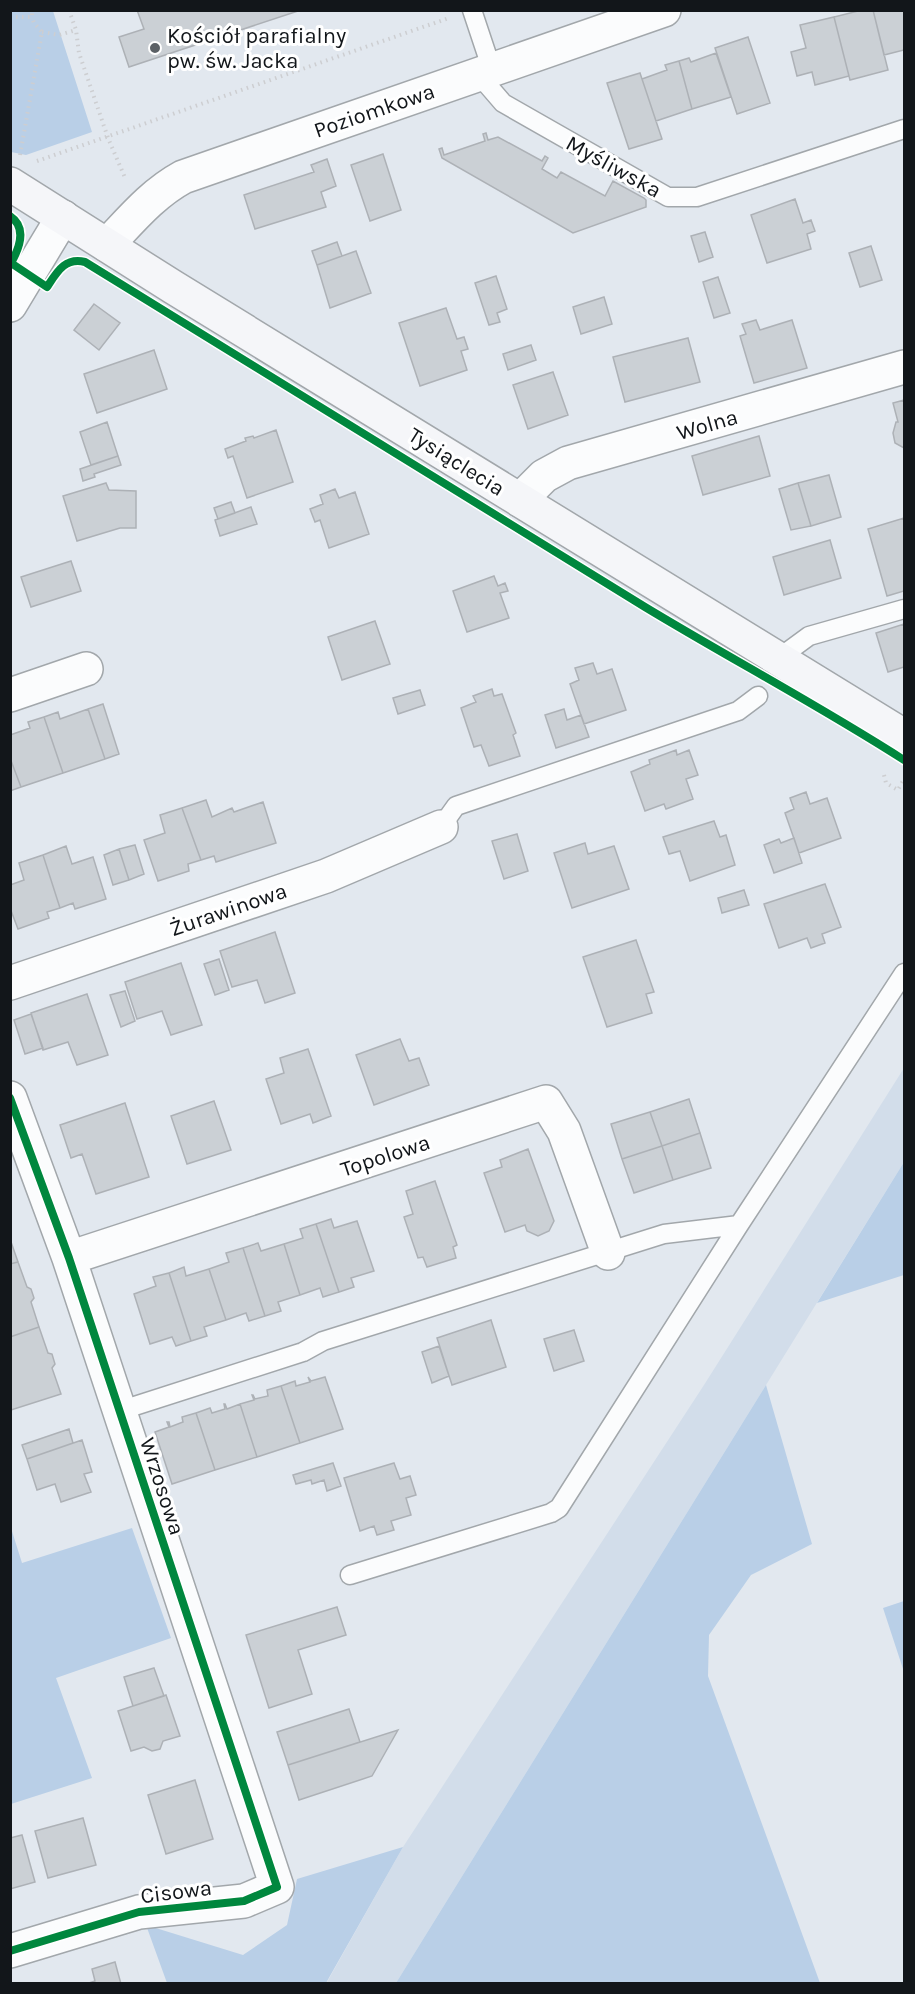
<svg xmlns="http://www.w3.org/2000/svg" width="915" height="1994" font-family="Karla,sans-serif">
<rect width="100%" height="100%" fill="#e2e8ef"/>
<!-- built -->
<path fill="#d2ddea" d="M904,1068V1162L396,1983L326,1984L403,1847L704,1385Z"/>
<!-- green -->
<path fill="#b9cfe7" d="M10,11H53L92,132L26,155L11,152Z
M904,1162V1275L817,1303Z
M766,1385L812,1544L751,1575L709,1635L708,1676L820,1983H396Z
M11,1528L22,1563L132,1528L171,1638L56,1678L92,1778L11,1804Z
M904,1601V1672L883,1608Z
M403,1847L326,1983H167L146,1925L243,1955L287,1925L297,1879Z"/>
<!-- building -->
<path fill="#cbd0d5" stroke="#adb1b6" stroke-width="1.5" d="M137,10H301L129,67L119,37L144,29Z
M862,10H873L888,70L850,80L834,17Z
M873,10H904V50L884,55Z
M834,17L849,76L815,85L812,72L797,76L791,52L806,48L800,25Z
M748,37L770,103L737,114L715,48Z
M716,53L731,97L692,109L679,61L689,58L691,62Z
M679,61L692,109L656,121L642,79L667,70L665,65Z
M640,73L662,139L629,149L607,83Z
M486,133L488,140L498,137L542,161L545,156L548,158L542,169L557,178L561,172L605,196L613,181L644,198L646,200V207L573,233L442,158L439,149L442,148L444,155L485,141L483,134Z
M383,154L401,210L370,221L351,165Z
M327,159L336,186L321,192L326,207L255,229L244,195L314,172L311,165Z
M795,199L803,223L811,220L815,231L807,234L811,249L767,263L751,215Z
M705,232L713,257L699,262L691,236Z
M337,242L342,256L317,265L312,251Z
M871,246L882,280L860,287L849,253Z
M356,251L371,293L330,308L317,265Z
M496,276L507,309L497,313L500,322L489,325L475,283Z
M718,277L730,313L714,318L703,282Z
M604,297L612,324L581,334L573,307Z
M94,304L120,323L99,350L74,330Z
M446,308L457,339L464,337L468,349L461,351L467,370L420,386L399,323Z
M756,320L760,330L792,320L807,368L754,383L740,336L746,334L742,324Z
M688,338L700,382L625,402L613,357Z
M531,345L536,360L508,370L503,354Z
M154,350L167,389L97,413L84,374Z
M553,372L568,415L528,429L513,385Z
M904,400V448L895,443L893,433L896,422H898L893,403Z
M107,422L118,456L91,465L80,432Z
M276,430L293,482L247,498L233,456L228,458L225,449L246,441L245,438L253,436L254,438Z
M759,436L770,476L703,495L692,456Z
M118,456L121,465L94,474L95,477L83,481L80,469Z
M829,475L841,517L811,526L798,483Z
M106,483L109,490L136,491V528H120L77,541L63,496Z
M798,483L811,526L791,530L779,489Z
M335,489L339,498L355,492L369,534L329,548L320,520L315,522L310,509L323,504L320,495Z
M231,502L235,513L218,519L214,508Z
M251,507L257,524L220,536L215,520Z
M904,518V591L887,596L868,529Z
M830,540L841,578L784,595L773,557Z
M71,561L81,591L31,607L21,577Z
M494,576L498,586L505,583L508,591L500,593L509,618L467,632L453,591Z
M375,621L390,664L342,680L328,637Z
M904,624V667L888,672L876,633Z
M593,663L597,674L612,669L626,710L584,724L570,684L579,680L575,668Z
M492,689L494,696L502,694L516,733L513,735L520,756L489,766L481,745L474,747L461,708L476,702L473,696Z
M420,690L425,705L398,714L393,698Z
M103,704L119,754L105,759L88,709Z
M88,709L105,759L63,773L44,717L58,712L60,719Z
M564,709L567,720L581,715L589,737L556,748L545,715Z
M44,717L63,773L21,787L10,758V735L30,728L28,722Z
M676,750L677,755L689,750L698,775L686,779L693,799L666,809L664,804L645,811L631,772L650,764L649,760Z
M10,758L21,787L10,791Z
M806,792L810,804L827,798L841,838L799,853L785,813L794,809L790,798Z
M206,800L212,817L232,808L234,812L263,802L276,843L216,862L214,856L201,860L182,808Z
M182,808L201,860L188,864L189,871L158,881L144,840L165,833L160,815Z
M714,821L720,837L726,835L735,865L690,881L680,851L669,854L663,837Z
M517,834L528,871L504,879L492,841Z
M794,838L802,863L774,873L764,845L779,839L781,843Z
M585,843L588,854L614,846L629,889L572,908L554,853Z
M135,845L144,874L129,880L119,849Z
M66,846L72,864L93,857L106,899L75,909L73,903L60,908L43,855Z
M119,849L129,880L113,885L104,855Z
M43,855L60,908L47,912L49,918L18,929L10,908V885L24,880L19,863Z
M825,884L841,927L822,934L825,943L811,948L807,938L779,948L764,904Z
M744,890L749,905L722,913L718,898Z
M275,932L295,993L265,1003L257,980L232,987L220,951Z
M636,940L654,992L646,994L652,1013L607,1027L583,957Z
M219,959L229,990L215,995L204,964Z
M181,963L202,1025L171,1035L162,1011L137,1019L125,982Z
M125,991L135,1021L121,1027L110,995Z
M87,994L108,1055L77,1065L68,1042L43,1050L31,1013Z
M31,1014L43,1048L25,1054L14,1020Z
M400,1039L409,1061L419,1058L429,1085L374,1105L356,1055Z
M308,1049L331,1116L313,1123L310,1114L281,1124L266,1079L284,1073L280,1058Z
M689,1099L700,1133L662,1146L650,1112Z
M214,1101L231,1150L187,1164L171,1116Z
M125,1103L149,1177L96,1194L82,1154L71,1158L60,1125Z
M650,1112L662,1146L622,1159L611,1124Z
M700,1133L711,1168L673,1180L662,1146Z
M662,1146L673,1180L634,1193L622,1159Z
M528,1149L554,1221L549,1231L538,1236L527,1231L525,1225L505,1232L484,1173L502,1167L500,1160Z
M435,1181L457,1245L453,1247L456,1258L427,1267L423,1257L418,1258L404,1217L413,1214L406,1191Z
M331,1219L334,1228L357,1221L374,1271L351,1278L354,1287L339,1292L316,1224Z
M316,1224L339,1292L323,1297L320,1288L300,1295L284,1244L303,1238L300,1229Z
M10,1239L18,1262L10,1264Z
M258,1243L261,1251L284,1244L300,1295L278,1302L281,1311L265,1316L243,1248Z
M243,1248L265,1316L249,1321L246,1313L226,1320L209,1269L229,1262L226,1253Z
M18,1262L27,1287L31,1289L34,1298L31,1302L39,1327L10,1337V1264Z
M184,1267L186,1276L209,1269L226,1320L204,1327L207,1336L191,1341L169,1273Z
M169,1273L191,1341L176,1346L172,1337L150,1344L134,1294L156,1286L153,1277Z
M491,1320L506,1367L452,1385L437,1338Z
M39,1327L48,1353L52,1354L55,1364L52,1368L61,1394L11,1410L10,1337Z
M574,1330L584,1361L554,1371L544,1339Z
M439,1346L449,1376L432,1383L422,1352Z
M308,1377L311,1381L325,1377L343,1429L300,1443L281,1386L295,1381L296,1386L310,1382Z
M281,1386L300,1443L257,1457L240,1404L254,1400L252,1395H253L255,1399L268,1396L267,1390Z
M224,1404H225L227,1409L240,1404L257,1457L215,1470L196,1413L210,1408L212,1413L225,1409Z
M196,1413L215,1470L172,1484L155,1432L169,1427L167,1422H169L170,1427L183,1422L182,1417Z
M69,1429L73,1443L27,1459L22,1445Z
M82,1440L92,1472L84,1474L91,1492L61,1502L55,1484L37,1490L27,1459Z
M333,1463L341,1486L327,1491L324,1480L312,1484L311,1480L296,1484L293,1475Z
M394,1463L400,1479L410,1476L416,1495L406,1498L411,1515L391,1521L394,1530L377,1535L374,1526L360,1531L344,1478Z
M337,1607L346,1635L298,1650L312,1694L269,1708L246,1635Z
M154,1668L164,1696L133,1706L124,1677Z
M166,1695L180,1736L163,1741L160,1749L152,1751L144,1747L131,1751L118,1711Z
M349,1709L360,1742L288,1765L277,1732Z
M398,1730L372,1776L299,1800L288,1765Z
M195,1780L213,1839L166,1854L148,1795Z
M83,1818L96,1865L48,1878L35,1831Z
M22,1835L35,1882L10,1889V1838Z
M115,1962L121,1984H86L95,1981L92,1969Z"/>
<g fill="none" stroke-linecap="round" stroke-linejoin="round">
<defs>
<path id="lane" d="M472,10L492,70
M478,74L503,103L668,197H697L904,129
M779,658L809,636L904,609
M441,827L456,806L738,711L758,696
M119,1411L303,1352L323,1341L664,1234L739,1225
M350,1575L551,1513L559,1508L739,1225L904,973"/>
<path id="street" d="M107,245C131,220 152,194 183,177L664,10
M10,305L63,217
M520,500L544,476L568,463L904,367
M10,695L86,669
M10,983L326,876L441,827
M10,1098L69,1258L277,1887L244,1901L139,1912L10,1951
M69,1258L546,1102L564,1131L608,1253"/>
<path id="secondary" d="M10,184L173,287L904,736"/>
</defs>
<!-- lane casing -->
<use href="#lane" stroke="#a2a7ab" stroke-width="21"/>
<!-- street casing -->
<use href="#street" stroke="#a2a7ab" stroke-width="36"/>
<!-- secondary casing -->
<use href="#secondary" stroke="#a2a7ab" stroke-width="36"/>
<!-- path -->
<path stroke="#cdced1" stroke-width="4" stroke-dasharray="1.5 4.5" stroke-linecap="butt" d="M69,10L76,30L79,53L108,138L126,180
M10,17H32V10
M42,32L59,35L76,30
M20,155L42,32L34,23L32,17
M37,161L449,18
M884,775L886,783L898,790L904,779"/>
<!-- lane -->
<use href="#lane" stroke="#fbfcfd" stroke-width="18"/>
<!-- street -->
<use href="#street" stroke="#fbfcfd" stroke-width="33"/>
<!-- secondary -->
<use href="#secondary" stroke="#f5f6f9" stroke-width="33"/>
<defs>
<path id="cycleway" d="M10,216C28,228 19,249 11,263L47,287C57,272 65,257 85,262L645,607C731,659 820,706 904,760
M10,1098L69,1258L277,1887L244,1901L139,1912L10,1951"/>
</defs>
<!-- cycleway casing -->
<use href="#cycleway" stroke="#fff" stroke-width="11"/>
<!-- cycleway -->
<use href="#cycleway" stroke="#00873e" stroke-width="8"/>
</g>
<!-- markers -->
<circle fill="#5b6065" stroke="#fff" stroke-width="2" cx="155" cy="48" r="6"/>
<g text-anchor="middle" stroke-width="6" stroke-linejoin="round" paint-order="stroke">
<!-- poi labels -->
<g font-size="22" fill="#12161a" stroke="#fff" text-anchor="start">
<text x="167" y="43">Kościół parafialny<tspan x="167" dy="25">pw. św. Jacka</tspan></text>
</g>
<!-- street labels -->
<g font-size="22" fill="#12161a" stroke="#fff">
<text transform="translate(374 110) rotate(-19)" y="8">Poziomkowa</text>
<text transform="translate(614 166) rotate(29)" y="8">Myśliwska</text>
<text transform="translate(707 424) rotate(-16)" y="8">Wolna</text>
<text transform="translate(457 461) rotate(32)" y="8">Tysiąclecia</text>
<text transform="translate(228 909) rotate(-19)" y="8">Żurawinowa</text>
<text transform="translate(385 1155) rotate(-18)" y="8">Topolowa</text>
<text transform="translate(163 1486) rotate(72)" y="8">Wrzosowa</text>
<text transform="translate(176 1891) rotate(-7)" y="8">Cisowa</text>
</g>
</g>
<!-- border -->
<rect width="915" height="1994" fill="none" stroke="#12161a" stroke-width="24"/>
</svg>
